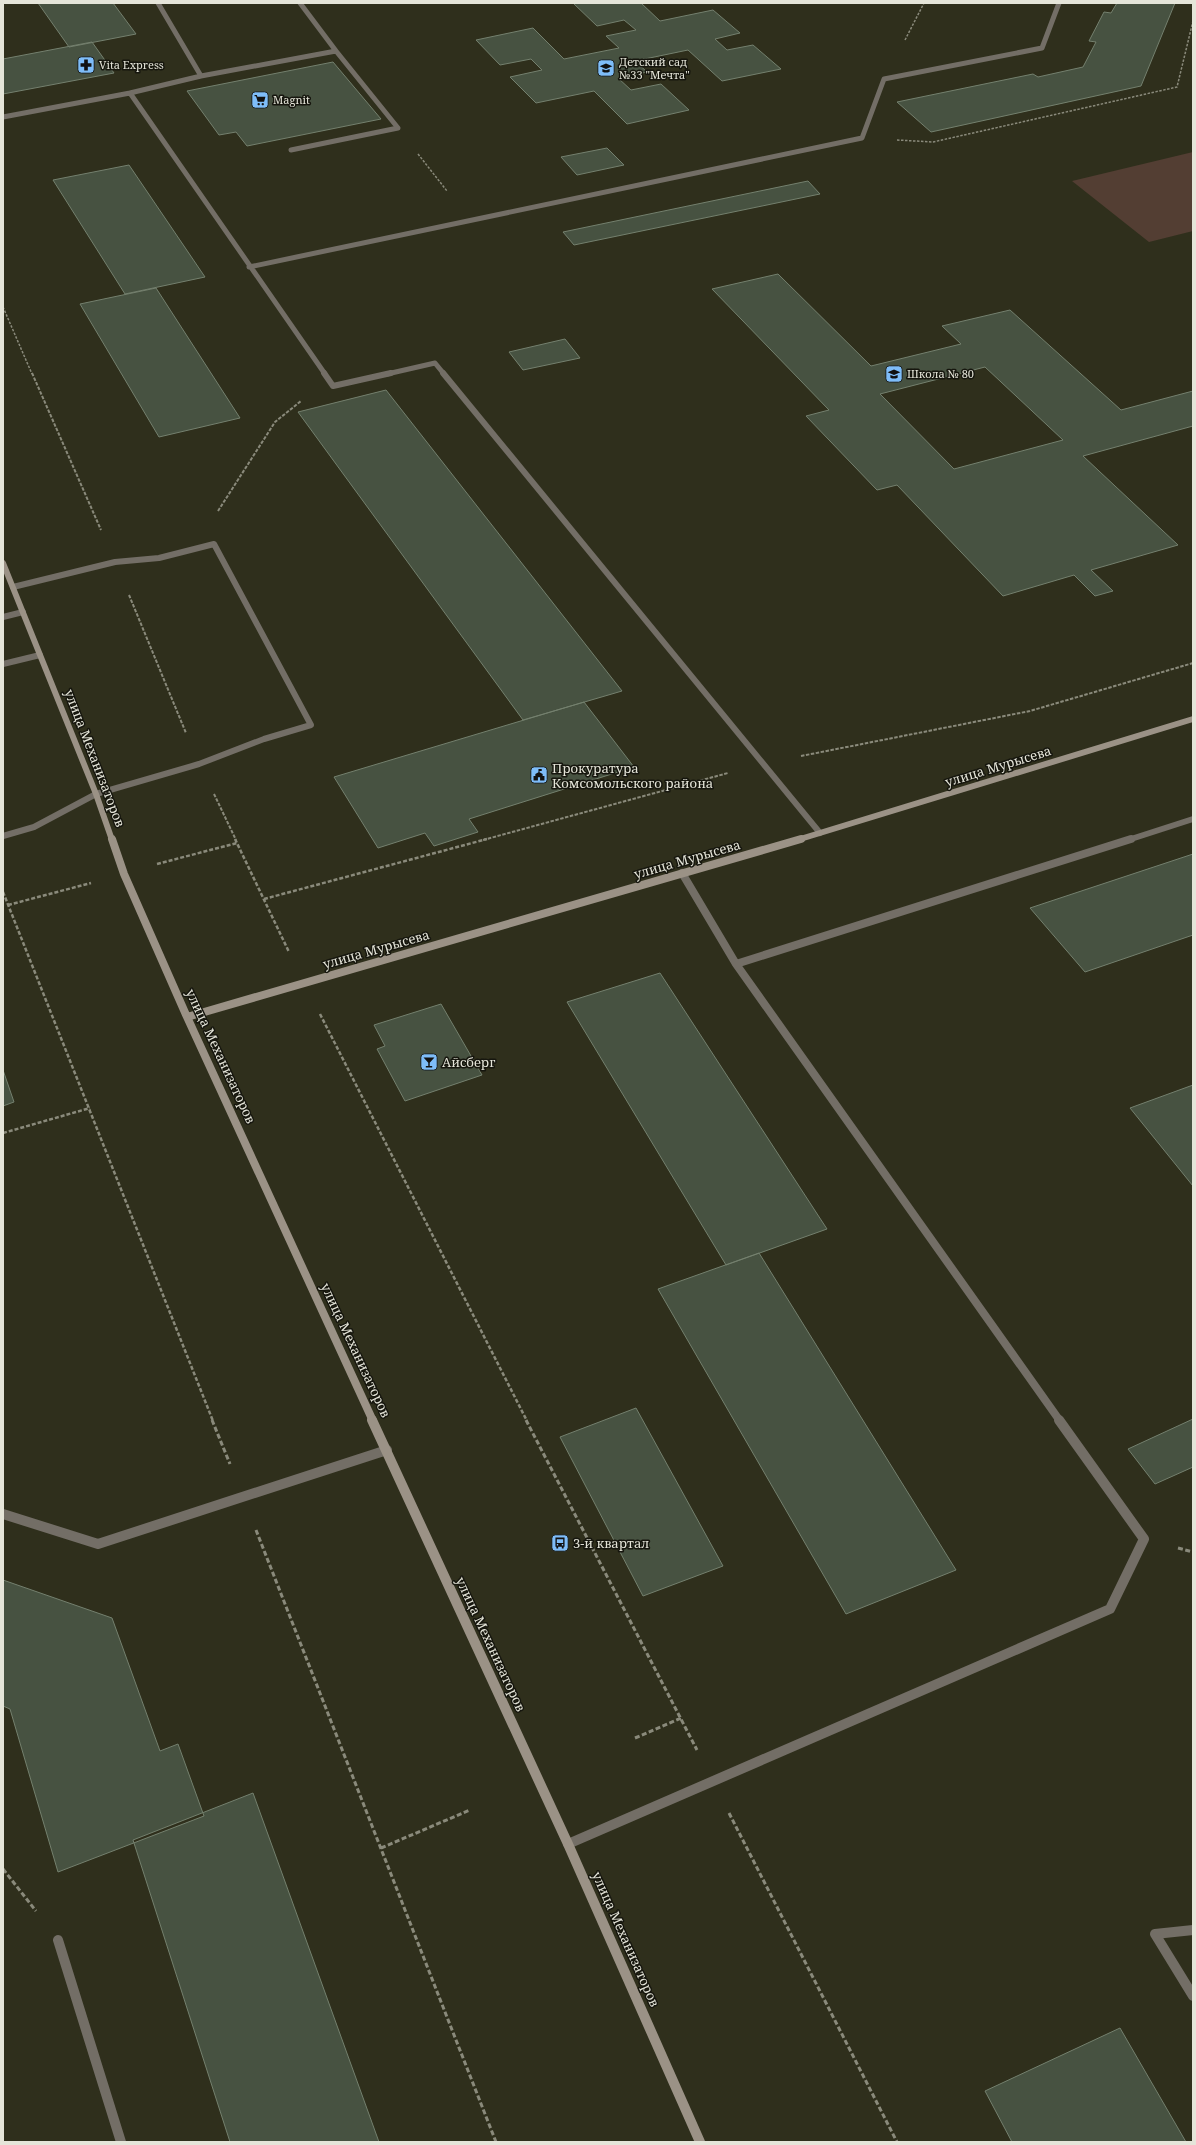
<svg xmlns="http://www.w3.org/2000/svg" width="1196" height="2145" font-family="'Noto Serif',serif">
<rect width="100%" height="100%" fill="#2f2f1c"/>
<!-- green -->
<path fill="#533e33" d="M1193,152V231L1149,242L1072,181Z"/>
<!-- building -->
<path fill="#475241" stroke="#74806e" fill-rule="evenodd" d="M38,3H113L136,34L69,47Z
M573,3H641L660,21L713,10L740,33L715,39L727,50L753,45L781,69L722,81L688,50L635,61L647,72L618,78L631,90L661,84L689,110L627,124L594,91L536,103L510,77L542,70L531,59L500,65L476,40L533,28L564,59L619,48L606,36L636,30L624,20L597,26Z
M1117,3H1175L1141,86L931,132L897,102L1033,74L1038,77L1083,67L1096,42L1089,41L1104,12L1111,13Z
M92,42L114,73L3,94V59Z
M333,62L381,119L247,146L236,132L219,135L187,91Z
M607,148L624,165L577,175L561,157Z
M129,165L205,277L125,294L53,180Z
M808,181L820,194L574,245L563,232Z
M778,274L871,366L961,344L942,326L1010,310L1121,410L1193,391V426L1083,456L1178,545L1091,570L1113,591L1095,596L1074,575L1003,596L897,485L877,490L806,416L829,410L712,289ZM985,367L1063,440L954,469L880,394Z
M156,288L240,418L159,437L80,304Z
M565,339L580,358L523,370L509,352Z
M386,390L622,691L523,720L298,412Z
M584,702L634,767L469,819L478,832L434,846L425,833L378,848L334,777Z
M1193,854V935L1085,972L1030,908Z
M660,973L827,1229L726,1265L567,1002Z
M441,1004L482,1075L405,1101L377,1049L385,1046L374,1025Z
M3,1070L14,1102L3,1106Z
M1193,1085V1186L1130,1108Z
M759,1253L956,1570L846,1614L658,1289Z
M636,1408L723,1566L643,1596L560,1437Z
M1193,1419V1467L1155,1484L1128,1449Z
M3,1580L112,1618L160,1751L178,1744L204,1816L58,1872L10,1709L3,1706Z
M253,1793L379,2142H230L133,1840Z
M1120,2028L1186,2142H1012L985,2091Z"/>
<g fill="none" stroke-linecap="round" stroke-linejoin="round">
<!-- path-far3 -->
<path stroke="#8a8a7b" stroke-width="1.5" stroke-dasharray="2.5 1.5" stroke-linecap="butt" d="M905,40L924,3
M897,140L933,142L1177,87L1193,21
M418,154L447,191
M3,307L32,374"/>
<!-- path-far2 -->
<path stroke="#8a8a7b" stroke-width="2" stroke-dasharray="3.5 1.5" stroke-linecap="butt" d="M32,373L101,530
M218,511L275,422L301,401
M129,595L186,733
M801,756L1030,711L1193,663
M214,794L236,840
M483,840L728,773"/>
<!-- path-far1 -->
<path stroke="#8a8a7b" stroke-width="2.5" stroke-dasharray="4 2" stroke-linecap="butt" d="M235,839L289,952
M157,864L237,843
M3,892L213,1421
M264,899L487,839
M8,905L91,883
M320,1014L527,1421
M3,1133L90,1108"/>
<!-- path -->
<path stroke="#8a8a7b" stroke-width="3" stroke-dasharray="5 2.5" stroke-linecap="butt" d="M212,1420L230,1464
M526,1420L697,1750
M256,1530L496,2142
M1178,1548L1193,1552
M635,1738L681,1718
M729,1813L897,2142
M381,1848L470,1810
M3,1869L36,1911"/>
<!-- lane-far3 -->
<path stroke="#736e66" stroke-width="5" d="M158,3L201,76
M130,93L201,76L336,51L300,3
M3,117L130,93L325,374
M291,150L398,128L336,51
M249,267L862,138L884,79L1042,48L1059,3
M387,374L435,363L444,374"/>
<!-- lane-far2 -->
<path stroke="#736e66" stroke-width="6" d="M324,373L333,386L391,373
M443,373L820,833
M3,617L23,612
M3,664L40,655
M3,836L34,827L96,794L199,764L264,739L311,725L214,544L159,558L115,562L13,587
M1128,840L1193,819"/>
<!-- lane-far1 -->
<path stroke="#736e66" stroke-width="8" d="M682,873L736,964L1131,839
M736,964L1060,1421"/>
<!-- lane -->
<path stroke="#736e66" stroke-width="10" d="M3,1514L98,1544L387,1450
M568,1844L1110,1609L1144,1539L1059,1420
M1193,1930L1155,1934L1193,1996
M58,1940L121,2142"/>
<!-- secondary-far2 -->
<path stroke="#9b9286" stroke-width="6" d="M3,563L96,794L112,840
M797,840L1193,719"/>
<!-- secondary-far1 -->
<path stroke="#9b9286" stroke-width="8" d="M112,839L124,874L187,1017L373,1421
M187,1017L801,839"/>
<!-- secondary -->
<path stroke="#9b9286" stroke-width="10" d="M372,1420L568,1844L700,2142"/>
</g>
<!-- icons -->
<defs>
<symbol id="pharmacy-square" viewBox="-11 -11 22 22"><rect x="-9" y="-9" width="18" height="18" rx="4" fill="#7ebdf9" stroke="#16160e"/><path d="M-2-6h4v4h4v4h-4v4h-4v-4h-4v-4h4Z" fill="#111"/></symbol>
<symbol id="school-square" viewBox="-11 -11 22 22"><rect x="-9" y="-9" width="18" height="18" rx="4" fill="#7ebdf9" stroke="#16160e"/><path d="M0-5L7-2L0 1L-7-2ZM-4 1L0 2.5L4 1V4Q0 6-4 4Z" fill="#111"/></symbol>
<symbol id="supermarket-square" viewBox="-11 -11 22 22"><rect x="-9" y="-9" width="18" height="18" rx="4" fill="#7ebdf9" stroke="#16160e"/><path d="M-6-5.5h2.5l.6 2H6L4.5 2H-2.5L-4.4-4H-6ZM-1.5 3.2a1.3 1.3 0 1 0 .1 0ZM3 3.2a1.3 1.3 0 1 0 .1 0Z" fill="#111"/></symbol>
<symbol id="civic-square" viewBox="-11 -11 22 22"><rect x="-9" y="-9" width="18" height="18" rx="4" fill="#7ebdf9" stroke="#16160e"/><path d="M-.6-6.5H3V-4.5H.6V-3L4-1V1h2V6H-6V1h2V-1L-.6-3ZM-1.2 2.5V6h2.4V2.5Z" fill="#111"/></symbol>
<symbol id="bar-square" viewBox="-11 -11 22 22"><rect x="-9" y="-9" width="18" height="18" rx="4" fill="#7ebdf9" stroke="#16160e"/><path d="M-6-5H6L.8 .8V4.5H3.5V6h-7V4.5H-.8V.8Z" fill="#111"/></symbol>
<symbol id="bus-square" viewBox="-11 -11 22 22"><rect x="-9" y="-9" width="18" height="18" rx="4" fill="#7ebdf9" stroke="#16160e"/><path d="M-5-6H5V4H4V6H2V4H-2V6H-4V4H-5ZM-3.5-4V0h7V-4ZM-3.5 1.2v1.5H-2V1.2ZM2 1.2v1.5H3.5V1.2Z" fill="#111"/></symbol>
</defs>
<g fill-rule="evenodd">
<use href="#pharmacy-square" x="76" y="55" width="20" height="20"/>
<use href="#school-square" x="596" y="58" width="20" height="20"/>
<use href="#supermarket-square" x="250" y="90" width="20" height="20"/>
<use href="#school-square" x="884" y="364" width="20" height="20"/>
<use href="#civic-square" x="529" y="765" width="20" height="20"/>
<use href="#bar-square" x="419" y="1052" width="20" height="20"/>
<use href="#bus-square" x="550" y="1533" width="20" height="20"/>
</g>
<g text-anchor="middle" stroke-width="3" stroke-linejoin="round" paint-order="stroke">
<!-- far-poi labels -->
<g font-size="11" fill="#e5e5d9" stroke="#16160e" text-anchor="start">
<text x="619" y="66">Детский сад<tspan x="619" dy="13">№33 "Мечта"</tspan></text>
<text x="99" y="69">Vita Express</text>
<text x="273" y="104">Magnit</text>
<text x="907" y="378">Школа № 80</text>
</g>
<!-- street labels -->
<g font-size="13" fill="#e5e5d9" stroke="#16160e">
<text transform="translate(95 758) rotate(69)" y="5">улица Механизаторов</text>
<text transform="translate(998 766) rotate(-17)" y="5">улица Мурысева</text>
<text transform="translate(687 859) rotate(-16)" y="5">улица Мурысева</text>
<text transform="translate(376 949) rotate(-16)" y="5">улица Мурысева</text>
<text transform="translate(221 1056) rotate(65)" y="5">улица Механизаторов</text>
<text transform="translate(356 1350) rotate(65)" y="5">улица Механизаторов</text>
<text transform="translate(491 1644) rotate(65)" y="5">улица Механизаторов</text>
<text transform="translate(626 1939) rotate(66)" y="5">улица Механизаторов</text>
</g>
<!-- poi labels -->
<g font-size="13" fill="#e5e5d9" stroke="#16160e" text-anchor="start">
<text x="552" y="773">Прокуратура<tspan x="552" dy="15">Комсомольского района</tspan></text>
<text x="442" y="1067">Айсберг</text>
<text x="573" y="1548">3-й квартал</text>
</g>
</g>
<!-- border -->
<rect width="1196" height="2145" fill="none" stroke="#e5e5d9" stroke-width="8"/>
</svg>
